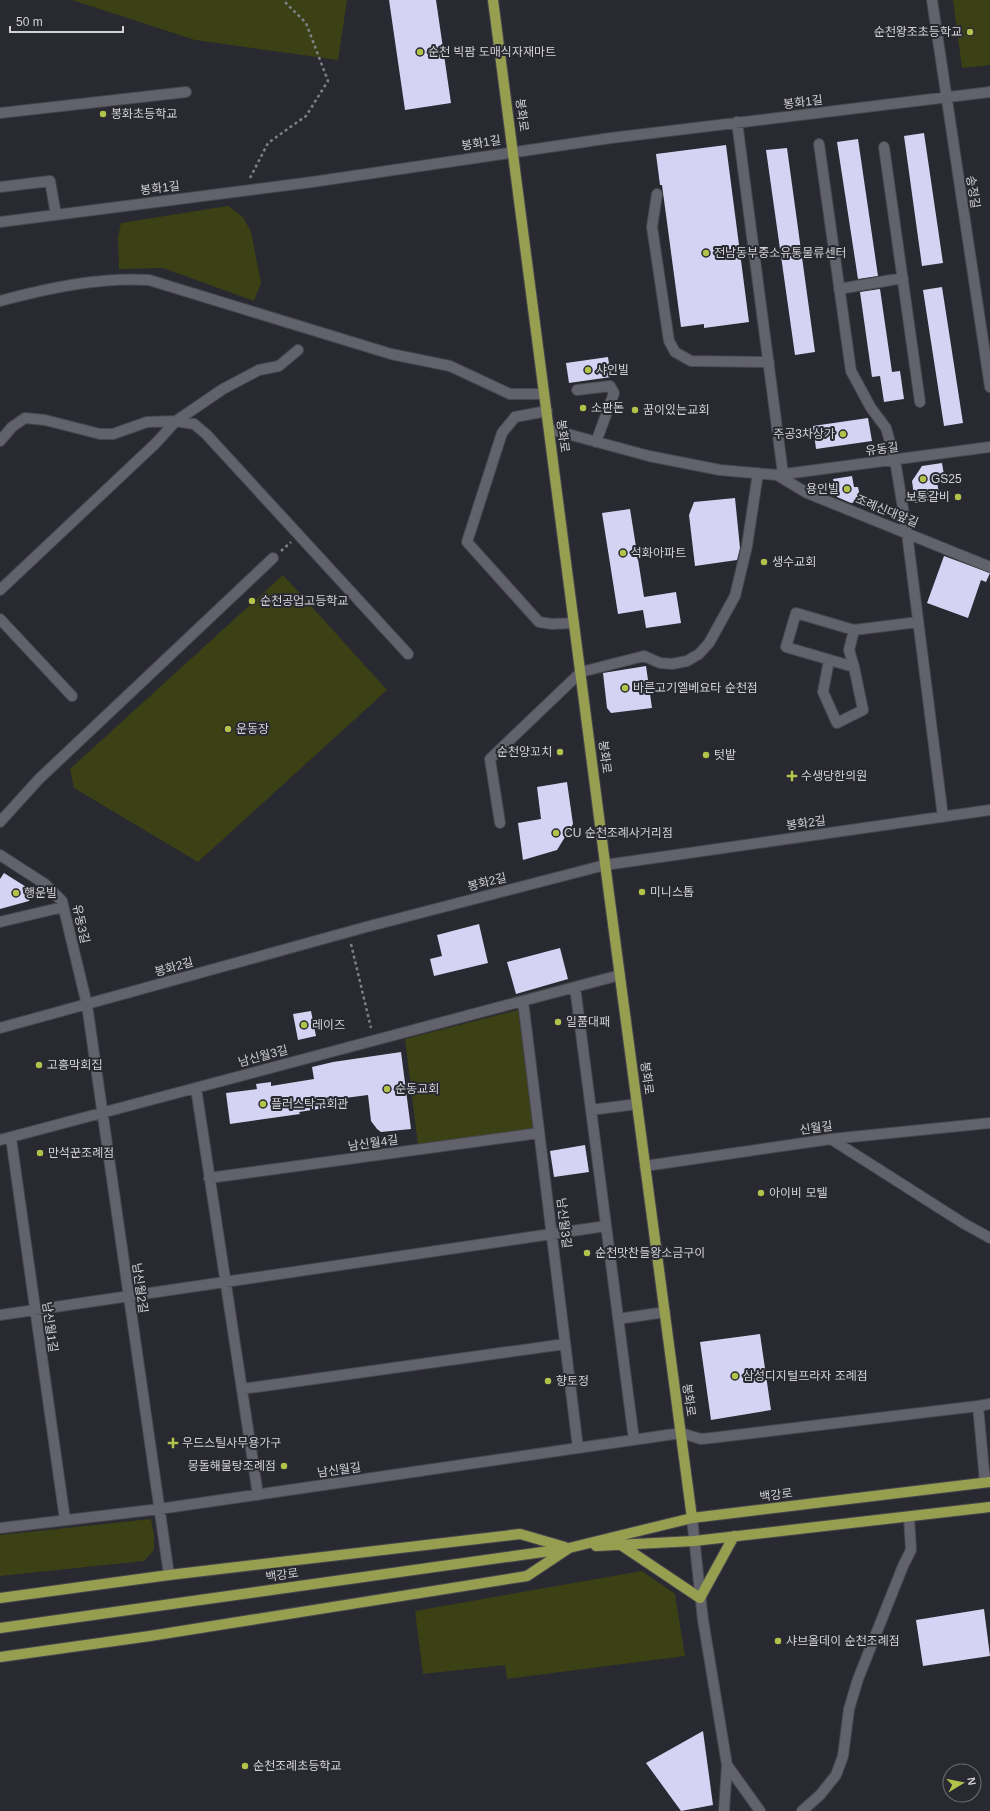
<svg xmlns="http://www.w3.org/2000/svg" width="990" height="1811" font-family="Helvetica,'Noto Sans KR',sans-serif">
<rect width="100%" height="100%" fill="#292931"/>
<!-- green -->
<path fill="#3b4114" d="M72,0H347L338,60L195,40Z
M953,0H990V65L962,68Z
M228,206L243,217L251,232L261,283L254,301L163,268L119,269L118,237L121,223Z
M283,575L387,690L198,862L74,788L70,769Z
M518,1010L533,1129L418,1145L405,1039Z
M151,1519L154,1535V1550L144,1561L0,1576V1535Z
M642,1571L675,1594L685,1656L507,1679L505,1665L423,1674L415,1611Z"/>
<!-- building -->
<path fill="#d4d3f3" d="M389,0H436L451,103L405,110Z
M924,133L943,263L922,266L904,136Z
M858,139L878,276L858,279L837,142Z
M726,145L749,322L704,328V324L681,327L662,185H660L656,154Z
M787,148L815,352L795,355L766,150Z
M942,287L963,423L944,426L923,290Z
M880,289L892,372L900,371L904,399L884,402L880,376L872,377L860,292Z
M608,357L611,377L569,383L566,363Z
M868,418L872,441L816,449L813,426Z
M942,463L944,475L936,476L940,499L915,503L912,481L922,466Z
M852,476L854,487H858L861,501L851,503L837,497L833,479Z
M735,498L740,548L737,560L695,566L689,515L694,502Z
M630,509L644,597L676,592L681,623L646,628L643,610L618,614L602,513Z
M944,556L990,573L986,582L981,580L968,618L927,603Z
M646,666L652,708L611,713L607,708L603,673Z
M567,782L573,824L557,850L523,860L518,823L541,819L537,787Z
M4,873L31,890L32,896L29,901L0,909V879Z
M479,924L488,963L434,976L430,959L442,956L437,935Z
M560,948L568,979L516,994L507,962Z
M311,1011L316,1036L298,1040L293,1014Z
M401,1052L411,1129L381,1132L377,1129L371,1121L368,1095L337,1099L338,1106L299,1112L300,1114L230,1124L226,1093L257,1089L256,1084L271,1082V1086L314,1079L312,1067L333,1062Z
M585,1145L589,1172L554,1177L550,1151Z
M760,1334L771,1410L711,1420L700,1342Z
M984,1609L990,1656L923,1666L916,1620Z
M703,1731L713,1805L681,1811L646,1763Z"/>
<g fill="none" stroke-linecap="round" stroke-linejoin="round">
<defs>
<path id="minor" d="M932,0L990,387
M0,113L186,92
M737,122L783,474
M819,144L851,371L871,408L886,428L895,460L907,533L943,817
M884,147L920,402
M0,187L50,181L56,215
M657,194L652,227L669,341L675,352L691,361L769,362
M0,222L312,182L611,138L990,92
M839,289L903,278
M0,301C48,288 100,277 149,280L391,354L450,366L510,394H544
M577,390L610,386L614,393L596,442
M547,411L515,417L502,433L467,542L539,622L552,624L574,623
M549,429L649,456L720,470L777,475L990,447
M0,441L12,427L25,418L45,420L100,434H113L147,422L176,421L194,424L206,434L408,654
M777,475L807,493L990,567
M0,590L155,444L176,421L223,389L259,370L279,366L298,350
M0,619L72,696
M854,630L849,650L854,667L786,647L796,613L854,630L918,622
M829,660L823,692L837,723L863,710L854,667
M0,822L39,779L273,558
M500,823L490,759L581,672L644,656L660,663L672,664L687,661L699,654L709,643L735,596L747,546L758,473
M0,855L45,884L62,901L87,1005L169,1575
M0,922L63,907
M575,987L634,1440
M523,1001L578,1448
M0,1028L366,927L605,865L990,810
M196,1088L258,1495
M591,1110L637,1104
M11,1138L65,1520
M831,1139L963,1223L990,1238
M0,1140L620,975
M645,1166L831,1139L990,1123
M209,1178L539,1133
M0,1315L606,1226
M618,1319L665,1312
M242,1389L565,1344
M985,1482L978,1406L990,1404
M692,1518L703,1620L727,1765L724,1811
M0,1528L159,1509L681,1433L701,1439L711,1438L978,1406
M727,1765L760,1811
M802,1811L820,1795L836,1775L843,1756L849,1709L858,1679L903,1566L911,1550L909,1517"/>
<path id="major" d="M493,0L609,894L692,1518
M621,1545L700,1598L734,1536
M596,1546L694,1541L990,1507
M0,1598L169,1575L520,1534L565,1547
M0,1628L564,1549
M0,1657L150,1636L527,1576L569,1548L692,1518L990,1482"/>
</defs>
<!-- minor casing -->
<use href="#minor" stroke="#48474e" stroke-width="12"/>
<!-- major casing -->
<use href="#major" stroke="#48474e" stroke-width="12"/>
<!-- path -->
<path stroke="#7f7f86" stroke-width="2.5" stroke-dasharray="3 3" stroke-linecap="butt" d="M250,178L268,143L306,116L328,81L306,23L283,0
M281,551L291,542
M351,944L371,1028"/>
<!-- minor -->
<use href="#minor" stroke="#62626c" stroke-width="10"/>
<!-- major -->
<use href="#major" stroke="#969f50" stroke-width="10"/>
</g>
<!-- markers -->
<g fill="#b3c24b" stroke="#292931" stroke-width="1.5">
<circle cx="970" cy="32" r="4"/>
<circle cx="420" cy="52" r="4"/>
<circle cx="103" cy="114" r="4"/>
<circle cx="706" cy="253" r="4"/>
<circle cx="588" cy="370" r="4"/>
<circle cx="583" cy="408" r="4"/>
<circle cx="635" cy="410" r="4"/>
<circle cx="843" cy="434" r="4"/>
<circle cx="923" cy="479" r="4"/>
<circle cx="847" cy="489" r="4"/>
<circle cx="958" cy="497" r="4"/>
<circle cx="623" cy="553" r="4"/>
<circle cx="764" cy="562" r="4"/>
<circle cx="252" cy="601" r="4"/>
<circle cx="625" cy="688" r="4"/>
<circle cx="228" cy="729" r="4"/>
<circle cx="560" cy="752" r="4"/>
<circle cx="706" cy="755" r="4"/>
<path d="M790 770h4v4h4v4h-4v4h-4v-4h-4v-4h4z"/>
<circle cx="556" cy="833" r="4"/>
<circle cx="642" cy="892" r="4"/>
<circle cx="16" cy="893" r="4"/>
<circle cx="558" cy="1022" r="4"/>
<circle cx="304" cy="1025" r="4"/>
<circle cx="39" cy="1065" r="4"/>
<circle cx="387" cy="1089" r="4"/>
<circle cx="263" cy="1104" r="4"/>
<circle cx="40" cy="1153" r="4"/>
<circle cx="761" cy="1193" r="4"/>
<circle cx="587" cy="1253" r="4"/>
<circle cx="735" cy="1376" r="4"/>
<circle cx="548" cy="1381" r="4"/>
<path d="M171 1437h4v4h4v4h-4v4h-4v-4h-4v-4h4z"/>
<circle cx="284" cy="1466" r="4"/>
<circle cx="778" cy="1641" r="4"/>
<circle cx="245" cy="1766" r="4"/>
</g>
<g text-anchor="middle" stroke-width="4" stroke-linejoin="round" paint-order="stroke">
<!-- poi labels -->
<g font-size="12" fill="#d2d2d8" stroke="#292931" text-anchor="start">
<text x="962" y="36" text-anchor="end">순천왕조초등학교</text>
<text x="428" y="56">순천 빅팜 도매식자재마트</text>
<text x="111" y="118">봉화초등학교</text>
<text x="714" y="257">전남동부중소유통물류센터</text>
<text x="596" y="374">샤인빌</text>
<text x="591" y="412">소판돈</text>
<text x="643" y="414">꿈이있는교회</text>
<text x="835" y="438" text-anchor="end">주공3차상가</text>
<text x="931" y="483">GS25</text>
<text x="839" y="493" text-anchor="end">용인빌</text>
<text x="950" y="501" text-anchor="end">보통갈비</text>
<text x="631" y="557">석화아파트</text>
<text x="772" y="566">생수교회</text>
<text x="260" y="605">순천공업고등학교</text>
<text x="633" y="692">바른고기엘베요타 순천점</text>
<text x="236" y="733">운동장</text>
<text x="552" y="756" text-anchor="end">순천양꼬치</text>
<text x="714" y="759">텃밭</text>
<text x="801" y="780">수생당한의원</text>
<text x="564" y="837">CU 순천조례사거리점</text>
<text x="650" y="896">미니스톱</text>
<text x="24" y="897">행운빌</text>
<text x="566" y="1026">일품대패</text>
<text x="312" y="1029">레이즈</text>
<text x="47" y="1069">고흥막회집</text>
<text x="395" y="1093">순동교회</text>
<text x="271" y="1108">플러스탁구회관</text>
<text x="48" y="1157">만석꾼조례점</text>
<text x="769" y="1197">아이비 모텔</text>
<text x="595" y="1257">순천맛찬들왕소금구이</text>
<text x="743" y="1380">삼성디지털프라자 조례점</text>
<text x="556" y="1385">향토정</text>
<text x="182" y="1447">우드스틸사무용가구</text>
<text x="276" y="1470" text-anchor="end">몽돌해물탕조례점</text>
<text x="786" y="1645">샤브올데이 순천조례점</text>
<text x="253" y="1770">순천조례초등학교</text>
</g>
<!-- street labels -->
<g font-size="12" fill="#d2d2d8" stroke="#292931">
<text transform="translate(803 102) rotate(-7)" y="4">봉화1길</text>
<text transform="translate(522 115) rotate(83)" y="4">봉화로</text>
<text transform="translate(481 143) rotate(-9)" y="4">봉화1길</text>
<text transform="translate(160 188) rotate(-7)" y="4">봉화1길</text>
<text transform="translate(973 192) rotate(81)" y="4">송정길</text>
<text transform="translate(563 436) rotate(83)" y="4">봉화로</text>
<text transform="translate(882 449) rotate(-7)" y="4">유동길</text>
<text transform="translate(887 511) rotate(22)" y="4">조례신대앞길</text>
<text transform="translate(605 757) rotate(83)" y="4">봉화로</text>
<text transform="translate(806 823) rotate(-8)" y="4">봉화2길</text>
<text transform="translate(487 882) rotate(-14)" y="4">봉화2길</text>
<text transform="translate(81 924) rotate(77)" y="4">유동3길</text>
<text transform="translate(174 967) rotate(-16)" y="4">봉화2길</text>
<text transform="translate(263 1056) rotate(-15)" y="4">남신월3길</text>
<text transform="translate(647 1078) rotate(82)" y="4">봉화로</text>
<text transform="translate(816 1128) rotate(-8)" y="4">신월길</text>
<text transform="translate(373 1143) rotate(-8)" y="4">남신월4길</text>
<text transform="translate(564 1223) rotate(83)" y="4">남신월3길</text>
<text transform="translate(140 1288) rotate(82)" y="4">남신월2길</text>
<text transform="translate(50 1327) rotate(82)" y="4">남신월1길</text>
<text transform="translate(689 1400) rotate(82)" y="4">봉화로</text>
<text transform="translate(339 1470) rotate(-8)" y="4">남신월길</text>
<text transform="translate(776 1495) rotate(-7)" y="4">백강로</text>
<text transform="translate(282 1575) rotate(-8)" y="4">백강로</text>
</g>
</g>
<!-- north arrow -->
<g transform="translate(962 1783) rotate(80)"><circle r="19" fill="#292931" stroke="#6d6d74"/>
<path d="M0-3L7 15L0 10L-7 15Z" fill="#b3c24b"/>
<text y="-6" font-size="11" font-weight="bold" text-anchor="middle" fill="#d2d2d8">N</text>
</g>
<!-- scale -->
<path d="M10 26v6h113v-6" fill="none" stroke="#d2d2d8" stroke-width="2"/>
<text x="16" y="26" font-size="12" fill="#d2d2d8" stroke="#292931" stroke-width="3" paint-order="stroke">50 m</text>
</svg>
